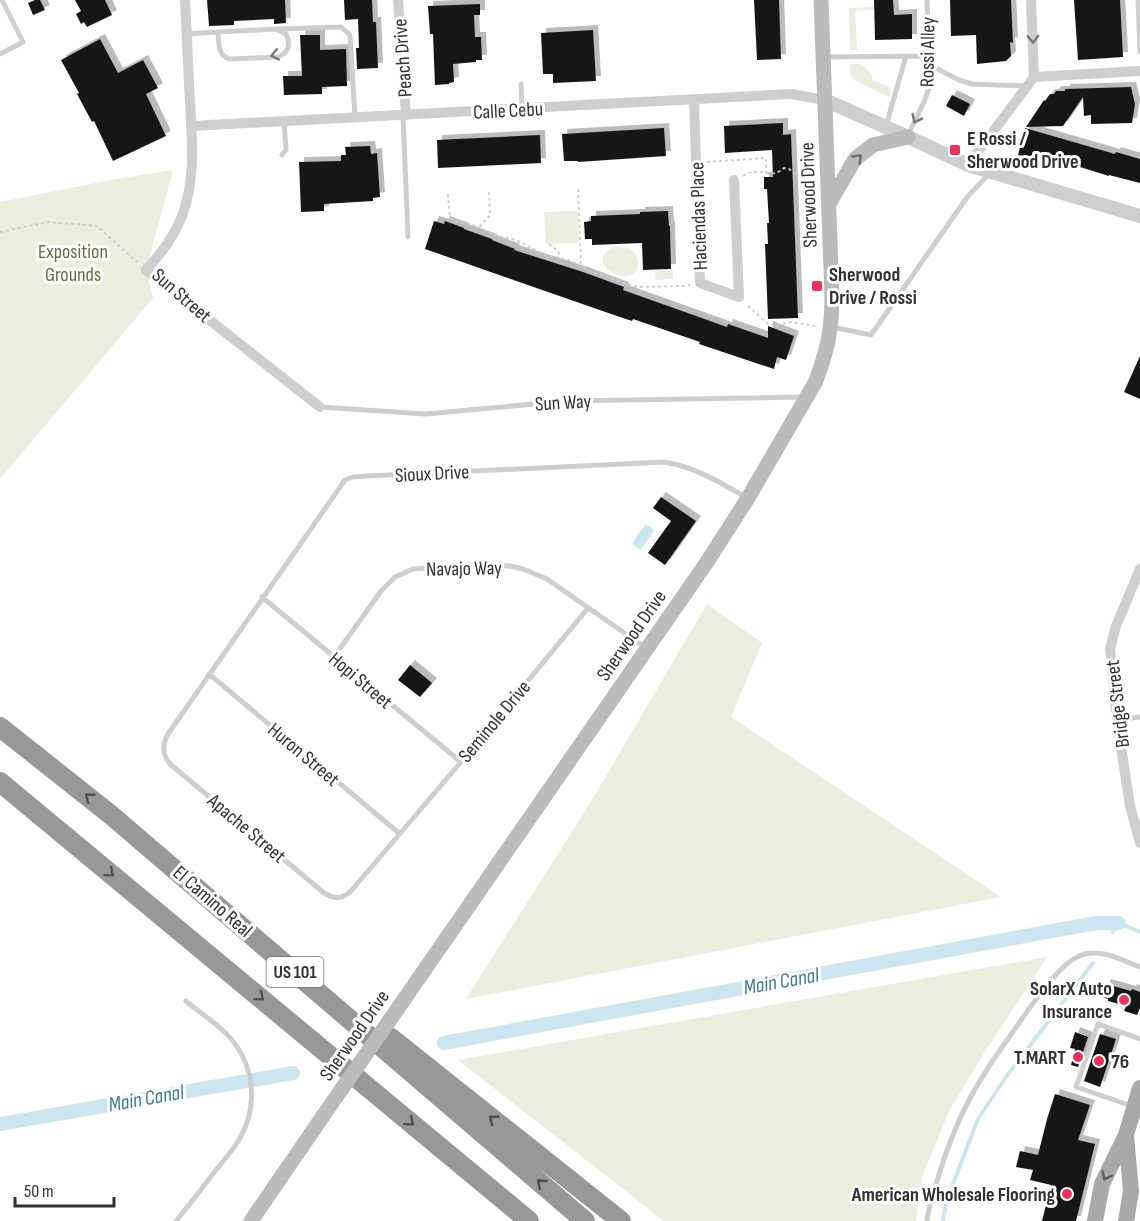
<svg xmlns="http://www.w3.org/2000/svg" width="1140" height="1221" font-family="'Sofia Sans Condensed',sans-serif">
<defs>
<filter id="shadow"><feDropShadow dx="5" dy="-5" stdDeviation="0" flood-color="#0004"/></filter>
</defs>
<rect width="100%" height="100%" fill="#fff"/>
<!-- green -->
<path fill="#eaeedf" d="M874,7V9L855,11L857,50H850L849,8Z
M850,64H860L872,74V80L890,87L891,98L854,80L851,76Z
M173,170L146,270L153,298L0,479V202L116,179Z
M578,211L579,243L546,244L544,212Z
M614,246L629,248C634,252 638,256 638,264C636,292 579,265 614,246Z
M673,270V279L656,280L655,271Z
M707,604L762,643L731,717L1001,897L466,999L592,800Z
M1047,957L981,1058L949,1111L923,1175L916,1221H664L458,1060Z"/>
<!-- water -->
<path fill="#cbe6ee" d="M646,524L654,530L648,540L640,550L632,544L638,534Z"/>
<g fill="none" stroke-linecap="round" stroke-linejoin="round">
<!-- stream -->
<path stroke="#cbe6ee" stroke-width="4" d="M1113,932L1119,923L1140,932
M943,1221L946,1202L978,1119L1006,1077L1093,963"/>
<!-- canal -->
<path stroke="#cbe6ee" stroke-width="14" d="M444,1043L1096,923H1119
M0,1124L293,1073"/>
</g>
<!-- building -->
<path fill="#181818" filter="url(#shadow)" d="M35,0H40L45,10L33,15L28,3Z
M75,0H105L112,15L87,27L84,22L81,24L76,14L81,11Z
M207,0H285L286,23L274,24V19L234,21V25L209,26Z
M344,0H372L373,22H376L378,68L357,69L356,48H359L358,19L345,20Z
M754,0H779L781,59L757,60Z
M874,0H893L894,15L912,14V39L875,40Z
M950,0H1011L1013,43L1010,42L1011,56L1006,61L977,64L976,35L951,36Z
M1074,0H1120L1123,57L1078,60Z
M480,4V15H474L475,37H481L482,60H476V62L453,64L454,82L449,83V84L435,85L433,34H430L428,6Z
M593,30L596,81L553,83V74H543L541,33Z
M300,35H320V50L346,49L347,86L322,87V94L284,95L283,76H302Z
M100,39L118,73L143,60L158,88L146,94L166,136L113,161L94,121L92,122L77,94L79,93L61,60Z
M1131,87L1135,104L1132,123L1091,124V115L1084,116L1083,97L1063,126L1026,127L1044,100L1045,101L1050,94H1054L1056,91H1065V89Z
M952,95L970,104L964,116L946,106Z
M783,123V135L791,134L798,318L768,319L765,244H768L767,223H769L767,189H764V177H773L772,150L725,153L724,126Z
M664,128L666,156L578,162V161H564L562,134Z
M1025,128L1115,154L1116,152L1140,159V183L1109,175V176L1054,159V160L1040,157L1039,159L1031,157V158L1018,155Z
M540,135L541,163L438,168L437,140Z
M370,146L371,154L377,153L380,197L373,198V201L324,204V211L301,212L299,162L341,161V155H346L345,147Z
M668,211L669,226H670L671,269L643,270L642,243L592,245V239H585L584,222L591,221V216L640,214V212Z
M434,221L444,224L445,221L464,228V229L492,239V240L515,249L514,250L583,272L624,287L623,290L727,327L728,324L768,338V326L794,336L786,360L777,357L774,369L699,344L700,342L633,319L632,321L614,315L425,249Z
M1140,356V399L1124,392Z
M661,497L696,521L665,565L648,553L671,521L653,508Z
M410,665L432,683L420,697L398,680Z
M1106,984L1131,991L1132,989L1140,992V1008L1137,1015L1124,1011L1126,1006L1108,1001V999L1101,997Z
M1075,1032L1088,1037L1078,1067L1071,1065L1075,1049L1070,1048Z
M1100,1034L1116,1039L1100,1087L1084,1081Z
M1055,1094L1090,1105L1078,1140L1095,1144L1076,1221H1042L1051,1185L1030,1180L1033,1170L1016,1167L1020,1151L1038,1155L1047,1119Z"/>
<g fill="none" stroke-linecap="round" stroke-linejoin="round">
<!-- path -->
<path stroke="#cecece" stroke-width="2" stroke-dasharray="3 3" stroke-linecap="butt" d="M707,162L766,158V174
M743,176C746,174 750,172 753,172C766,170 771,179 784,168L789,169L798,176L813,175
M578,189L581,262L579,265
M448,194L450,217L454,222L471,224L497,236L516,240L541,253L550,256L569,260L590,271L637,287L683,286L690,285
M480,227C482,222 487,220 490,215L489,192
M0,232L48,222L97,226L137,262
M549,244L558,251L560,257
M748,306L768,324L773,325L792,322L815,326"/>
<!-- service -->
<path stroke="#cecece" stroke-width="5" d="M1138,0L1140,52
M279,29L341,27L350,35L355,117
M187,34L218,32L277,29L286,34C291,44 289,53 278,57L229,59C217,54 219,43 218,32
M0,54L23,42L2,0
M823,57L930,56
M930,65L959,80L972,84L1026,86
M521,84L522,107
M403,115L408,237
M886,126L906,56
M908,135L924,102L929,88L930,65L927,0
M282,155L286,150L284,121
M832,327L871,335L968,196L989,174
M320,407L426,414L566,401L803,397
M262,597L461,762
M588,608L461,762L351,891C342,900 334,899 324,893L170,764C162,754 162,745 168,734L345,480L353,477L368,476L664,462C695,467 720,482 747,498
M334,657L381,591L395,577L413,569L480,564L511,566L523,569L547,579L646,648
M209,674L400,834
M1117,720L1140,717
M1132,1106L1076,1087L1098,1024L1140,1039
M176,1221C190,1204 203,1187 216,1170C225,1159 235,1148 241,1136C258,1106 254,1067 232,1040C220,1025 201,1014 186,1001
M927,1221C928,1208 933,1194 937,1181C948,1144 963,1106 985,1073C997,1053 1011,1035 1024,1016C1037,998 1058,966 1079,956C1099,947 1121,960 1140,967"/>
<!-- minor -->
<path stroke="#cecece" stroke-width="10" d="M185,0C187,34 188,68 190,102C192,140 196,180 182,216C174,237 161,254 146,270L320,407
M398,0L406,115
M1031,0L1034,77
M694,100L700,283L739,297L734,180
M191,126L791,94L825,100
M968,165L1034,77L1140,71
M1140,569L1116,626L1110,649L1117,720L1130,806L1140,843"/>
<!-- tertiary -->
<path stroke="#cecece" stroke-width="14" d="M825,100L908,137L968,165L1140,216"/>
<!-- secondary -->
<path stroke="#bbb" stroke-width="15" d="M829,204L855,159L873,145L908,137
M403,1001L707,562L748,498L816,381C821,366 827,351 829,335C833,313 832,291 831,268L821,0
M251,1221L323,1116"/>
<!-- primary -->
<path stroke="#a9a9a9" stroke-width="16" d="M1126,1136L1131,1191L1126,1221
M1095,1221L1102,1184L1126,1135L1140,1088"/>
<!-- motorway -->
<path stroke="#989898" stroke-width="20" d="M0,727L111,815L585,1221
M0,782L529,1221
M391,1038L621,1221"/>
<!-- secondary-bridge -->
<path stroke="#bbb" stroke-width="15" d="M323,1116L403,1001"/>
</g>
<!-- one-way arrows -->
<defs><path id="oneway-chevron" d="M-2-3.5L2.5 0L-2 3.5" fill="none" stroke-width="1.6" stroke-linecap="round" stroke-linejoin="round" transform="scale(1.5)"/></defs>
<g stroke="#787878">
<use href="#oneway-chevron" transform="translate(1033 39) rotate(88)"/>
<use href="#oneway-chevron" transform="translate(275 55) rotate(169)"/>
<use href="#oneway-chevron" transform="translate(916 119) rotate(116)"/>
</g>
<use stroke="#6f6f6f" href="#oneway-chevron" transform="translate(858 158) rotate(-45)"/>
<g stroke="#505050">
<use href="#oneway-chevron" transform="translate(89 797) rotate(-142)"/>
<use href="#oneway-chevron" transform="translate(110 873) rotate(40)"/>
<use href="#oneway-chevron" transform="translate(260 997) rotate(40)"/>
<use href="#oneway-chevron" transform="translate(493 1119) rotate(-141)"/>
<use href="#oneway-chevron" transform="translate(410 1122) rotate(40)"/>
<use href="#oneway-chevron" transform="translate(541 1183) rotate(-139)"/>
</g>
<use stroke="#616161" href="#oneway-chevron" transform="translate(1106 1176) rotate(115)"/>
<!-- markers -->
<g fill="#eb305b" stroke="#fff" stroke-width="2">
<rect x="949" y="144" width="12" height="12" rx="3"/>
<rect x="811" y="280" width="12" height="12" rx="3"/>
<circle cx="1124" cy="1000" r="6"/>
<circle cx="1078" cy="1057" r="6"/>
<circle cx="1099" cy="1061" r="6"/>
<circle cx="1067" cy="1194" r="6"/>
</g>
<g text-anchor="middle" stroke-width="6" stroke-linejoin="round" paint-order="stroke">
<!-- shield labels -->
<rect fill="#fff" stroke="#6f6f6f" stroke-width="1.5" x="266.5" y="957" width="57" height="30" rx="4.5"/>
<g font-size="18" font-weight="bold" fill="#313131">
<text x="295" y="978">US 101</text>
</g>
<!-- street labels -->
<g font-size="20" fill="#313131" stroke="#fff">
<text transform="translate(927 52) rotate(-89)" y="7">Rossi Alley</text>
<text transform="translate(402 58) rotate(-94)" y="7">Peach Drive</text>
<text transform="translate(508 110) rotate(-3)" y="7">Calle Cebu</text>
<text transform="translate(808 195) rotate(-92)" y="7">Sherwood Drive</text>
<text transform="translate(698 216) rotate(-92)" y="7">Haciendas Place</text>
<text transform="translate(182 295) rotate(41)" y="7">Sun Street</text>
<text transform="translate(563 402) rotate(-3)" y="7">Sun Way</text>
<text transform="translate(432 473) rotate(-3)" y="7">Sioux Drive</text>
<text transform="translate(464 568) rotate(-1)" y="7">Navajo Way</text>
<text transform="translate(631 635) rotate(-55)" y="7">Sherwood Drive</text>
<text transform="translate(361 680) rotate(40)" y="7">Hopi Street</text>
<text transform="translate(1117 704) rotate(-97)" y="7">Bridge Street</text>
<text transform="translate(494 721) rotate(-50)" y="7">Seminole Drive</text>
<text transform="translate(304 754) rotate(40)" y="7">Huron Street</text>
<text transform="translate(247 828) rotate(40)" y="7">Apache Street</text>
<text transform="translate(213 901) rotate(41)" y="7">El Camino Real</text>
<text transform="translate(354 1035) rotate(-55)" y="7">Sherwood Drive</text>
</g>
<!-- poi labels -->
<g font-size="20" font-weight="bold" fill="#313131" stroke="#fff" text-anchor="start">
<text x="967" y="145">E Rossi /<tspan x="967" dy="23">Sherwood Drive</tspan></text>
<text x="829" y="281">Sherwood<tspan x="829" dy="23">Drive / Rossi</tspan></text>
<text x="1112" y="995" text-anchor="end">SolarX Auto<tspan x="1112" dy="23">Insurance</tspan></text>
<text x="1066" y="1064" text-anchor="end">T.MART</text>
<text x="1111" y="1068">76</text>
<text x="1055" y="1201" text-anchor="end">American Wholesale Flooring</text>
</g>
<!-- park labels -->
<g font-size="20" fill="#5c6f3c" stroke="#fff">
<text x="73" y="258">Exposition<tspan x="73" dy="23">Grounds</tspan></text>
</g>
<!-- water labels -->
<g font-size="21" font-style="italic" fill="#397c90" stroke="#fff">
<text transform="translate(781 981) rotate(-10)" y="7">Main Canal</text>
<text transform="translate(146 1098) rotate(-10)" y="7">Main Canal</text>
</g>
</g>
<!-- scale -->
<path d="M15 1197v9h99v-9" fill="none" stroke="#313131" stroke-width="3"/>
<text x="24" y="1197" font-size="18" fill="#313131" stroke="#ffffff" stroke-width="4.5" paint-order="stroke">50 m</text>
</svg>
